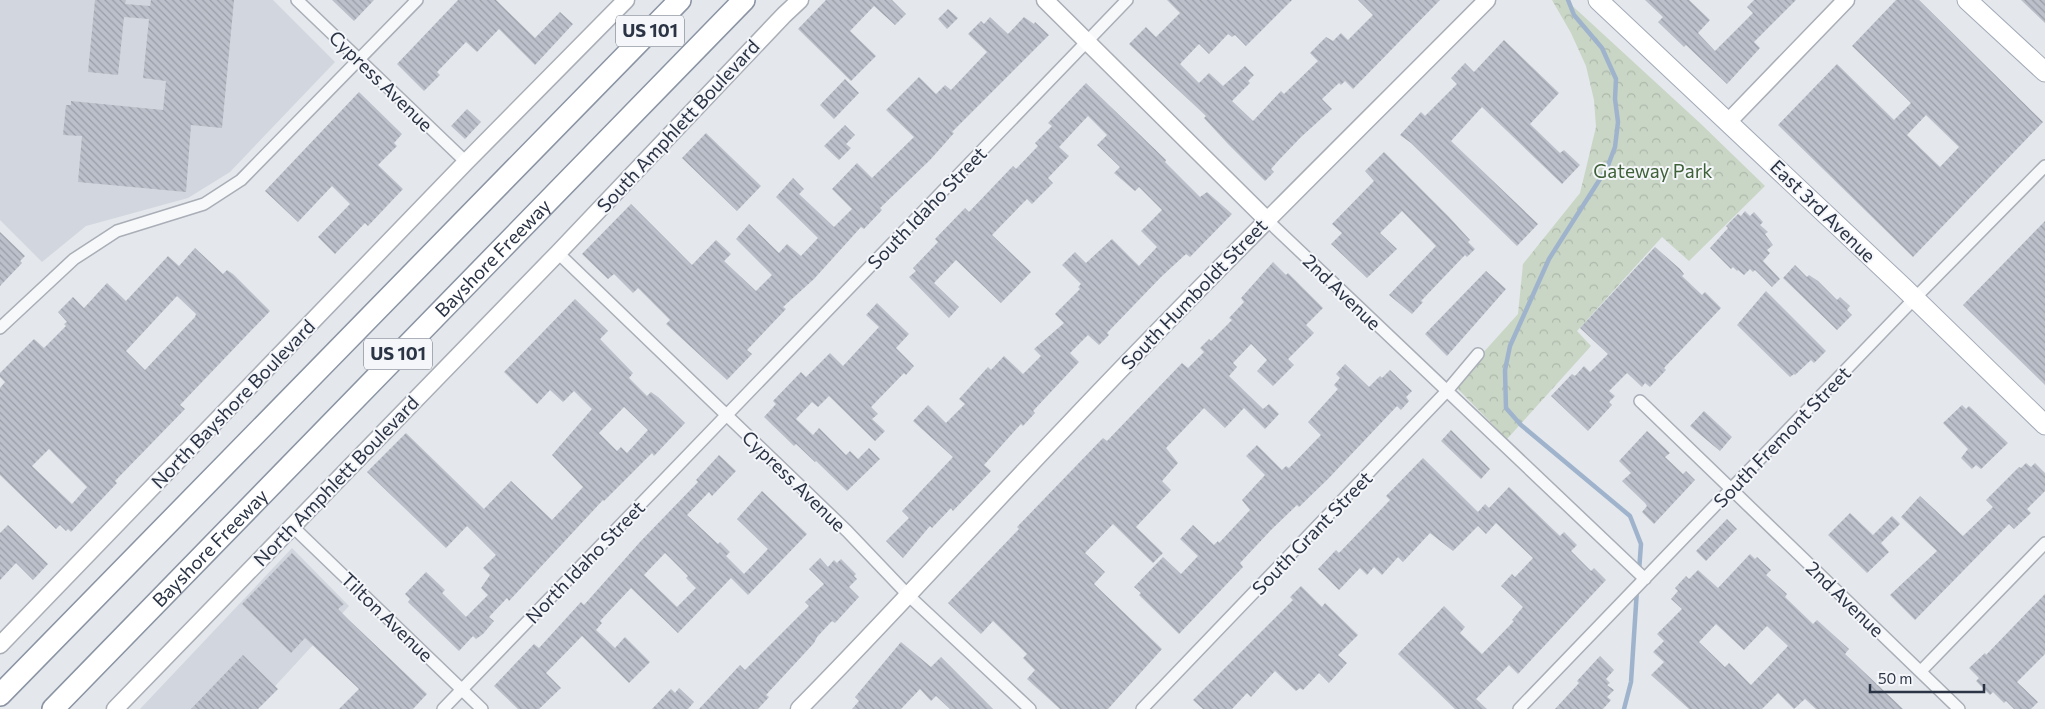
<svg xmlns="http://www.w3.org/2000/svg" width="2045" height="709" font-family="Commissioner,sans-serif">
<defs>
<pattern id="park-crowns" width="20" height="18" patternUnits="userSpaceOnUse" patternTransform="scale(1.25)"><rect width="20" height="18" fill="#c9d6c5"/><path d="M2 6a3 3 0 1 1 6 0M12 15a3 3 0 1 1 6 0" fill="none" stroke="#adb8ab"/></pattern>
<pattern id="building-back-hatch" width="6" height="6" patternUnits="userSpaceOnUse" patternTransform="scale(1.25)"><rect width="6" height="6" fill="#bbc0ca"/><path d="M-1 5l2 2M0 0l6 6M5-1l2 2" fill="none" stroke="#989da6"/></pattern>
</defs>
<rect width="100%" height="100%" fill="#e4e7ec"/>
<!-- built -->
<path fill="#d2d6de" d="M0,0H273L335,62L230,172L188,198L86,226L42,262L0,220Z
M292,548L349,606L254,709H140Z"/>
<!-- park -->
<path fill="url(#park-crowns)" d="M1552,0H1566L1701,124L1765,186L1689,261L1662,237L1577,331L1591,346L1507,439L1454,385L1518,314L1523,264L1580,193L1596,127L1594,100L1586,66L1571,33Z"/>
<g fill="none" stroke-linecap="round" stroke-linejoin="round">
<!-- stream -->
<path stroke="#9fb4cc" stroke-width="4.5" d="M1568,0L1574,15L1602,48L1616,79L1615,99L1618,122L1615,147L1607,168L1549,259L1510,346L1505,370L1506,408L1521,425L1630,516L1641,544L1639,571
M1624,709L1631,682L1637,589"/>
</g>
<!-- building -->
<path fill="url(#building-back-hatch)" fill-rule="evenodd" d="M95,0H126L125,4L150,6L151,0H234L222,128L191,125L186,192L78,182L82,136L63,135L66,105H71V101L163,110L166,81L143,78L149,19L124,17L118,75L88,72Z
M332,0H374L354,21Z
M458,0H496L535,38L560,12L573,24L535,65L499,29L477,52L466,42L437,72L440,75L424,91L397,64Z
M826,0H892L906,14L895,25L874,6L850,31L876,56L851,81L798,29Z
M1167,0H1292L1246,46L1235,35L1232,37L1228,34L1209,54L1199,44L1180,64L1199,83L1209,73L1223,86L1245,66L1254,75L1248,81L1250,83L1232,101L1253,121L1281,91L1284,94L1318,61L1310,53L1326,37L1333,41L1341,33L1348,40L1373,15L1358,0H1440L1353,89L1345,81L1341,85L1339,83L1322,99L1332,109L1301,137L1278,161L1271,169L1274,172L1265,181L1228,144L1204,118L1206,116L1129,44L1146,27L1156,37L1180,13Z
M1645,0H1689L1710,20L1698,33L1715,51L1753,13L1747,7L1754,0H1796L1754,42L1760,48L1727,84L1686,45L1684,47L1658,22L1663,17Z
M1896,0H1919L2043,122L1913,257L1778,125L1837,64L1894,120L1911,103L1852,46ZM1926,115L1959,147L1940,167L1907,135Z
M2021,0H2045V23Z
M948,9L958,18L947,29L938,19Z
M990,17L1008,34L1024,17L1034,24L1035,22L1049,35L952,132L954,133L930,160L880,208L882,210L864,229L861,227L814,279L783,307L786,309L747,350L752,354L727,380L666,324L670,320L638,288L633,293L614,274L608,279L582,254L631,204L692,265L716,240L731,254L724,261L756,291L772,275L736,239L749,224L779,253L787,244L801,256L818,238L776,197L793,178L804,189L799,194L834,227L852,209L832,189L857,163L872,178L914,137L886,110L919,77L936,94L945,85L951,90L987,52L968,34L981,21L984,24Z
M1504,40L1559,93L1530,124L1560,153L1564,150L1580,165L1562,184L1482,107L1451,141L1538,224L1517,246L1411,143L1400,135L1421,112L1425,116L1457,84L1451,78L1465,63L1474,72Z
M845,79L859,93L834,119L820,105Z
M1086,83L1166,160L1165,162L1200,197L1207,192L1232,214L1190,257L1186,254L1161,277L1107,333L1109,335L1099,345L1088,335L1070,353L1079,362L1033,411L1035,413L1023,426L1021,424L984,465L991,471L953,511L951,508L932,528L930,526L903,558L886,541L909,518L902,511L953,457L913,421L928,405L946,423L965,404L959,399L988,367L991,370L1004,356L1023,374L1041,356L1034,349L1064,323L1055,314L1080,289L1078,287L1081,284L1062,265L1075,252L1086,263L1112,239L1139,266L1157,247L1141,231L1162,210L1139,187L1135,191L1114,173L1120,167L1097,145L1107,135L1088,116L1059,147L1069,156L1048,178L1053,183L1032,204L1027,199L992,235L1031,272L1001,303L956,260L934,283L959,307L949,318L909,277L916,271L913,268L938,242L935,239L965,208L969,212L1013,166L1016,169L1038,146L1035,143L1052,126L1048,123Z
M359,92L402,134L394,143L397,146L378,165L403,189L368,226L365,223L335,254L318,237L350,204L332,186L298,222L265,191Z
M467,109L481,122L465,139L451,126Z
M845,125L855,135L846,144L851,148L839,160L824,146Z
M706,133L761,186L737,211L682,158Z
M1384,152L1449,217L1470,240L1468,242L1475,249L1467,257L1465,255L1421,301L1423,302L1412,314L1389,295L1436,246L1402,211L1380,233L1397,249L1367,278L1331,244L1342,233L1332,224L1374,181L1365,171Z
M1745,211L1750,216L1754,212L1763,222L1760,225L1768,232L1765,234L1773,245L1767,250L1770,253L1763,261L1780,279L1772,287L1755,270L1753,272L1750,269L1744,275L1738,270L1737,271L1733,267L1731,269L1710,248L1728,228L1726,226L1738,214L1741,216Z
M2045,221V385L1963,305Z
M0,232L25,256L20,261L22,263L0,286Z
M1655,247L1680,269L1684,274L1682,276L1702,295L1705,292L1721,308L1664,368L1666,370L1650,387L1645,383L1642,387L1627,373L1609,391L1615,396L1609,402L1612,405L1588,431L1551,396L1572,374L1575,376L1584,366L1590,372L1608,354L1580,328Z
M195,248L223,274L227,270L233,274L270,311L180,405L185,409L115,481L117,483L71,532L68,529L66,531L60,525L56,529L0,475V388L5,382L0,377V373L34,339L44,348L66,326L64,324L67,322L58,312L73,297L84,308L107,283L126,301L168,256L179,266ZM177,296L196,314L195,317L145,370L126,351ZM49,449L87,487L72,504L32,466Z
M1273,262L1286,275L1288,273L1323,308L1306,325L1314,333L1288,359L1294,365L1273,386L1257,371L1267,360L1251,344L1233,363L1237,367L1229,376L1263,409L1269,404L1279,414L1265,429L1244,408L1225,428L1204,408L1166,448L1178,463L1162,481L1171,490L1136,527L1163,553L1153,563L1113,524L1085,553L1105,572L1094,584L1162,649L1108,709H1060L1027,679L1035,670L1023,658L1027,654L993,621L981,634L948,603L1019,529L1017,527L1103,438L1107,441L1182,363L1188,368L1204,352L1200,348L1209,339L1211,341L1232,320L1229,318L1244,302L1241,298Z
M1795,265L1807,277L1809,275L1818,281L1837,300L1840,297L1850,306L1847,310L1852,315L1837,330L1783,278Z
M1486,271L1506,289L1447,356L1425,334Z
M1766,291L1826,351L1814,363L1811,360L1795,375L1794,374L1790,377L1737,325Z
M575,299L608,331L600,339L633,373L629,378L647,396L651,392L658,397L685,423L654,456L652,453L604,501L603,500L509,601L507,598L489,617L494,621L483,634L476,639L473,636L459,651L408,602L410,599L405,594L426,572L445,590L442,593L466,617L488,595L481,588L490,575L483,568L496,555L467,526L446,548L367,472L406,433L484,509L511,481L552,520L583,487L552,455L592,409L574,391L563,402L550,390L537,404L504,372ZM624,407L648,430L627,453L621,447L617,451L599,433Z
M877,303L909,334L896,348L914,366L906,375L904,373L871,407L878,414L872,419L885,431L875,441L829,396L818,407L812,402L796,419L813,435L819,428L846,455L850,451L858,459L869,448L880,459L847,491L816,461L815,462L796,444L794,446L764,417L776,404L773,401L801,372L806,377L830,353L843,366L879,327L866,315Z
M1345,364L1369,387L1380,376L1382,378L1390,370L1412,391L1406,397L1409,401L1401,410L1397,406L1328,479L1299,507L1297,505L1271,530L1240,563L1243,567L1179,634L1139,595L1141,593L1134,587L1163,557L1181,574L1198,556L1180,539L1193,525L1214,545L1218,541L1219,543L1250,510L1242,500L1265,475L1246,456L1257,445L1282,470L1286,466L1289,468L1321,435L1308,422L1338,389L1334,385L1340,378L1336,374Z
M1962,405L1966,409L1969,406L2008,443L1981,469L1976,465L1972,469L1961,458L1968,449L1943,423Z
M1704,411L1732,437L1720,451L1690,426Z
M1451,430L1490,469L1481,479L1441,441Z
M1647,431L1670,453L1665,457L1683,474L1686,471L1695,480L1654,524L1642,512L1647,506L1645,503L1622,481L1631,473L1619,461Z
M719,455L736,471L712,496L709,492L687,515L718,544L720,542L730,552L726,556L744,574L768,549L737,519L762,491L807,534L748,595L731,578L678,633L631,588L600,621L602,623L596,630L615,648L625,637L650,662L629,683L582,636L546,673L561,688L539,709H518L494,686L534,644L539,648L581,602L584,605L640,542L698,482L696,480ZM665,553L688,576L686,578L696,588L677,607L644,575Z
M1423,458L1478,512L1485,504L1489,508L1509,487L1560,536L1564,532L1577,545L1571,551L1591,571L1594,568L1606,580L1518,674L1509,665L1476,699L1487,709H1455L1398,654L1444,606L1465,627L1460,633L1482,654L1514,621L1512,620L1523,607L1501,586L1512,574L1515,577L1533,558L1496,523L1486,534L1478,526L1453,551L1430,533L1403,562L1398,557L1382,575L1374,567L1367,575L1360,568L1339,590L1318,569L1336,550L1339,553L1390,500L1386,496Z
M2026,463L2031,467L2035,463L2045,473V491L2027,509L2031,513L2014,529L2009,524L1915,620L1890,595L1937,551L1901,517L1920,496L1963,536L1993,507L1986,500L2019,467L2021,468Z
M1850,513L1873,535L1892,516L1900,524L1881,543L1889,552L1867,573L1828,535Z
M1727,519L1737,529L1706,561L1696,551Z
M8,525L48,564L33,580L16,563L0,580V533Z
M292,553L344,604L338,609L350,621L427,694L413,709H339L359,689L305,638L291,653L242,604Z
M1750,554L1755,559L1757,557L1771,570L1766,575L1787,594L1785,597L1813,624L1817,620L1849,649L1845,654L1903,709H1816L1805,699L1794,709L1778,693L1762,709H1689L1651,675L1664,662L1653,652L1664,641L1657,634L1682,609L1671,599L1678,591L1675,588L1686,576L1689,579L1698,570L1718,588ZM1716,624L1744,650L1767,626L1788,646L1751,685L1729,663L1725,667L1699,642Z
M820,558L828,567L834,560L837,563L841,559L856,574L854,576L857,579L849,587L859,597L835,623L832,621L817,637L814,643L766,695L769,697L758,709H699L740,665L745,670L809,606L805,602L824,584L809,569Z
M1301,586L1322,607L1325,603L1358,635L1338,655L1347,663L1329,683L1319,673L1303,690L1300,688L1296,691L1275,671L1251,697L1247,693L1232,709H1203L1193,700L1293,600L1290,597Z
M2045,594V654L2017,682L2038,702L2031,709H2014L2006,701L2004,703L1993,692L1990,695L1976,681L1979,678L1969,668L1985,653L1986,655Z
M901,642L931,667L941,657L993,709H950L936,696L931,701L920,689L901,709H852L859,701L855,697Z
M243,655L278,689L258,709H191Z
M1600,656L1614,670L1606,679L1610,683L1607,685L1614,690L1607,697L1611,700L1603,709H1555L1579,683L1577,681Z
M679,688L694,702L688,709H652L671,689L675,693Z"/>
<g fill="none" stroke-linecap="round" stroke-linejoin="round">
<defs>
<path id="street" d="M297,0L466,162
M1266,219L1645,579
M558,253L847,531L909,596L1030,709
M0,328L74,259L117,231L204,204L241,180L417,0
M1640,401L1959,709
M292,526L482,709
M1921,671L2045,543
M443,709L1127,0
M1142,709L1446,392L1478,354
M1519,709L1915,298L2045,166"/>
<path id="secondary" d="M1045,0L1266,219
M1729,121L1846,0
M0,645L466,162L626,0
M115,709L558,253L784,15L800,0
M799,709C890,617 976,521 1065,428C1203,282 1346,142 1487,0"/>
<path id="primary" d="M1598,0L1903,287L2045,425
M1967,0L2045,72"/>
<g id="highway">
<path d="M0,695L680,0"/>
<path id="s1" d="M53,709L744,0"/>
</g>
</defs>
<!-- street casing -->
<use href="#street" stroke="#a9aeb7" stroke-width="14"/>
<!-- secondary casing -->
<use href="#secondary" stroke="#a9aeb7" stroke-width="19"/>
<!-- primary casing -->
<use href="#primary" stroke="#a3abb8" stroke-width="21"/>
<!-- highway casing -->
<use href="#highway" stroke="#8b94a3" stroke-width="24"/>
<!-- street -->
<use href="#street" stroke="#f7f8fa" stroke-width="11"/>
<!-- secondary -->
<use href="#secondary" stroke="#fff" stroke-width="16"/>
<!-- primary -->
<use href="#primary" stroke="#fff" stroke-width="19"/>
<!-- highway -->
<use href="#highway" stroke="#fff" stroke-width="21"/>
</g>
<g text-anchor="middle" stroke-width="4" stroke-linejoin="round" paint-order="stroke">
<!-- shield labels -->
<g fill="#f4f6f9" stroke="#676e7b" stroke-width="1">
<rect x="616" y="15.5" width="68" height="31" rx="4"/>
<rect x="364" y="338.5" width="68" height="31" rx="4"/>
</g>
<g font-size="18" font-weight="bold" fill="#2b3445">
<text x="650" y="37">US 101</text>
<text x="398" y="360">US 101</text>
</g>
<!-- street labels -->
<g font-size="19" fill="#2b3445" stroke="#f4f6f9">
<text transform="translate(381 81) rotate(44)" y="7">Cypress Avenue</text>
<text transform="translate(678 126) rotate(-47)" y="7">South Amphlett Boulevard</text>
<text transform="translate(927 208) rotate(-46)" y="7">South Idaho Street</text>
<text transform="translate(1823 211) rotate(44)" y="7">East 3rd Avenue</text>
<text dy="7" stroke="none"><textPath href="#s1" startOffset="630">Bayshore Freeway</textPath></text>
<text transform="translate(1342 292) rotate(44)" y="7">2nd Avenue</text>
<text transform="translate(1194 294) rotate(-46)" y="7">South Humboldt Street</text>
<text transform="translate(233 404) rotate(-46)" y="7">North Bayshore Boulevard</text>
<text transform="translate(1782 437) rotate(-46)" y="7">South Fremont Street</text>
<text transform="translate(336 481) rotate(-46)" y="7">North Amphlett Boulevard</text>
<text transform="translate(794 481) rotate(44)" y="7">Cypress Avenue</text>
<text transform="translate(1312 533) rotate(-46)" y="7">South Grant Street</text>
<text dy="7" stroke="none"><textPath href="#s1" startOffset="225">Bayshore Freeway</textPath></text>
<text transform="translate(585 562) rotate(-46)" y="7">North Idaho Street</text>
<text transform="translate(1845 599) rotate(44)" y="7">2nd Avenue</text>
<text transform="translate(387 617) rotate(44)" y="7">Tilton Avenue</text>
</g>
<!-- park labels -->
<g font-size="19" fill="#3f6138" stroke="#f4f6f9">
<text x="1653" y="178">Gateway Park</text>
</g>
</g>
<!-- scale -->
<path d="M1870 684v8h114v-8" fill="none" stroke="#2b3445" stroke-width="2.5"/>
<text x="1878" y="684" font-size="15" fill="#2b3445" stroke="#f4f6f9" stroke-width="4" paint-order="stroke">50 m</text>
</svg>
